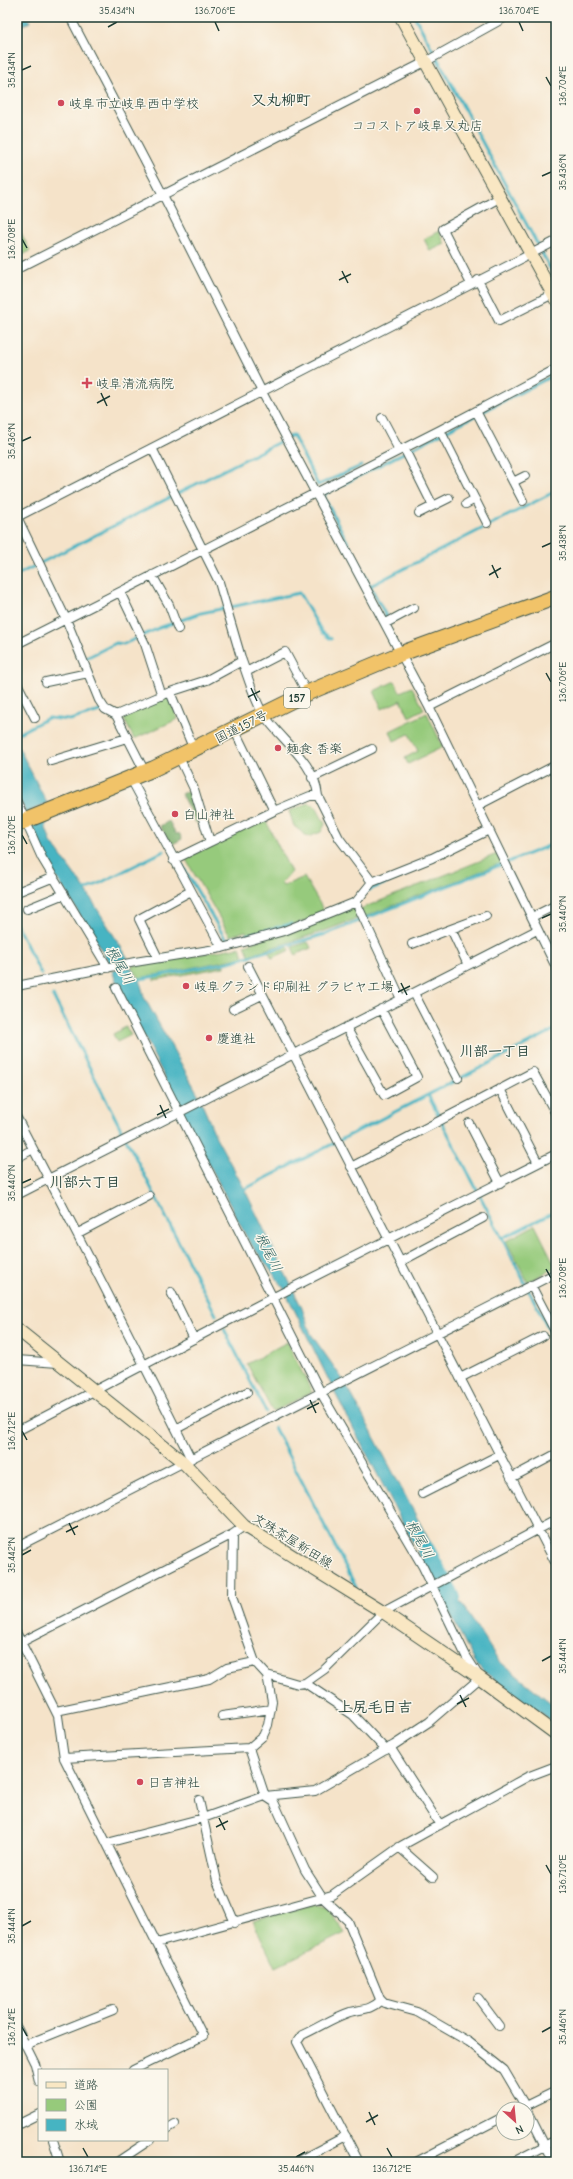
<svg xmlns="http://www.w3.org/2000/svg" width="573" height="2179" font-family="'Comic Neue','Klee One',sans-serif">
<rect width="100%" height="100%" fill="#fbf7ec"/>
<filter id="ink" filterUnits="userSpaceOnUse"><feTurbulence type="fractalNoise" baseFrequency=".025" numOctaves="2"/><feDisplacementMap in="SourceGraphic" scale="8" xChannelSelector="R" yChannelSelector="G"/><feConvolveMatrix kernelMatrix="1 2 1 2 8 2 1 2 1" color-interpolation-filters="sRGB"/></filter>
<filter id="wash" filterUnits="userSpaceOnUse"><feTurbulence type="fractalNoise" baseFrequency=".012" numOctaves="4" result="noise"/><feDisplacementMap in="SourceGraphic" scale="16" xChannelSelector="R" yChannelSelector="G"/><feGaussianBlur stdDeviation="0.9" result="paint"/><feColorMatrix in="noise" values="0 0 0 0 0 0 0 0 0 0 0 0 0 0 0 0 0 1.4 0 .05"/><feComposite in="paint" operator="in"/></filter>
<g filter="url(#wash)">
<rect width="100%" height="100%" fill="#f5e3c9"/>
<!-- green -->
<path fill="#96ca7b" stroke="#5a8458" d="M17,225L30,251L17,258Z
M439,231L445,244L430,251L424,239Z
M395,681L400,692L412,687L424,709L409,717L401,700L382,709L374,691Z
M169,696L178,719L134,739L123,717Z
M427,713L443,747L408,764L405,758L418,751L409,734L394,741L390,731Z
M309,803L316,807L325,824L321,832L308,837L294,826L289,811Z
M265,819L291,872L281,883L283,886L304,877L326,914L250,939L246,931L230,936L185,858Z
M497,854L502,863L364,917L360,909Z
M355,905L361,917L324,931L249,955L245,945Z
M308,942L311,948L295,955L292,947Z
M240,947L244,957L140,978L131,966Z
M288,947L290,950L272,958L269,952Z
M224,965V967L154,980V977Z
M126,1027L131,1035L117,1042L113,1034Z
M535,1225L556,1267L528,1282L506,1241Z
M287,1342L312,1392L273,1412L247,1364Z
M313,1904L327,1908L345,1933L275,1967L253,1921Z"/>
<!-- forest -->
<path fill="#78ae6b" stroke="#4c7650" d="M192,789L201,820L196,823L181,794Z
M169,821L176,834L179,833L182,839L171,845L160,826Z"/>
<!-- water -->
<path fill="#46b4c2" stroke="#32787b" d="M17,17H28L30,22L17,28Z
M17,744L47,803L26,813L17,795Z
M47,819L46,828L51,842L85,889L129,960L110,964L44,857L32,826Z
M130,967L141,984L144,997L198,1094L216,1137L243,1186L302,1308L311,1334L346,1384L438,1557V1573L450,1592L461,1603L499,1661L556,1707V1724L483,1671L475,1662L336,1395L283,1287L248,1240L119,988L112,971Z"/>
<g fill="none" stroke-linecap="round" stroke-linejoin="round">
<!-- stream -->
<path stroke="#46b4c2" stroke-width="3" d="M415,17L556,279
M17,575L293,435L318,485L361,466
M370,586L556,491
M388,620L324,497L326,493L556,374
M84,659L116,643L124,644L159,628L201,613L299,593L322,632L331,639
M17,734L48,718L70,720L103,710
M17,834L22,832
M182,865L226,940L291,924
M369,890L404,875L407,870
M82,892L164,851
M17,926L41,974
M135,980L229,962L326,934L556,843
M53,996L216,1315
M428,1095L556,1343
M241,1191L556,1029
M502,1238L556,1211
M224,1329L266,1412
M274,1427L356,1587"/>
<!-- river -->
<path stroke="#46b4c2" stroke-width="18" d="M426,1550L452,1598"/>
</g>
</g>
<g filter="url(#ink)">
<g fill="none" stroke-linecap="round" stroke-linejoin="round">
<defs>
<path id="street" d="M70,17L163,195L262,392L429,707L556,967
M17,269L425,62L506,17
M478,280L499,321L553,294
M471,284L443,229L501,197
M476,411L523,501
M382,418L399,450
M440,430L487,523
M152,448L219,582L242,661
M404,448L433,506L419,513
M513,482L525,476
M466,504L475,499
M433,506L449,498
M17,517L556,241
M17,517L66,619L99,700L105,709L116,715L145,772
M152,575L169,605L178,629
M120,592L145,644L162,696
M386,623L414,608
M17,644L440,430L556,369
M246,672L285,652L307,693
M46,682L88,673
M17,683L35,718
M170,692L194,750
M429,707L554,644
M116,715L170,692L207,680L242,661C248,677 255,702 264,715C282,741 315,762 318,796
M234,729L274,811
M179,757L194,789L210,842
M51,761L127,738
M312,778L372,749
M131,779L222,948
M17,802L42,858L108,968
M477,806L556,765
M173,860L274,811L310,796H318L339,838L372,882
M17,892L54,877
M356,902L401,999
M27,909L64,894
M532,917L556,905
M451,929L486,916
M412,944L451,929L468,965
M158,958L139,919L191,891
M248,966L556,1564
M17,986L135,962L222,948L284,931L356,902L372,882L432,858L489,830
M414,993L458,1078
M233,1009L262,995
M346,1027L384,1095L417,1077L381,1009
M500,1089L538,1163
M17,1118C76,1231 134,1344 191,1459
M469,1123L500,1183
M17,1158L33,1149
M351,1167L533,1072L556,1114
M17,1195L537,930
M78,1233L149,1196
M400,1262L483,1218
M531,1285L556,1333
M171,1292L194,1339
M17,1360L58,1363
M460,1378L543,1336
M176,1429L247,1392
M17,1431L272,1298L556,1154
M511,1478L556,1454
M422,1494L499,1455
M233,1534L232,1597L255,1662L267,1675L272,1702L268,1725L263,1736L249,1748L265,1796L274,1802L305,1870L323,1898L348,1921L380,1999L384,2003L417,2012L469,2042L504,2070L527,2109
M17,1547L556,1273
M17,1634L58,1716L64,1758L203,2036L133,2070
M18,1644L233,1534L244,1526
M267,1675L298,1684L305,1683L325,1669L383,1612L556,1520
M305,1683L353,1715L386,1750
M56,1711L209,1679L227,1668L255,1662
M222,1716L271,1709
M390,1747L440,1825
M64,1758L249,1748
M199,1800L217,1881L235,1923
M107,1843L203,1818L265,1796L315,1791L394,1745L429,1722L480,1678L466,1656L423,1567L321,1393L116,988
M399,1847L433,1877
M157,1943L332,1895L401,1846L527,1777L556,1766
M478,1998L499,2026
M17,2028L35,2064L39,2081
M25,2045L113,2010
M519,2109L556,2091
M527,2110L553,2162
M17,2125L39,2114
M167,2129L175,2124
M53,2140L60,2162
M300,2160L346,2136
M117,2162L150,2140
M359,2162L297,2042L302,2035C318,2028 334,2017 350,2012C363,2009 371,2010 381,2000
M416,2162L503,2117
M513,2162L556,2140"/>
<path id="secondary" d="M401,17L556,300
M17,1329L183,1462L244,1526L383,1612L480,1678L556,1734"/>
<path id="highway" d="M17,824L153,769L307,693L400,654L556,597"/>
</defs>
<!-- street casing -->
<use href="#street" stroke="#3f564a" stroke-width="10"/>
<!-- secondary casing -->
<use href="#secondary" stroke="#3f564a" stroke-width="14"/>
<!-- highway casing -->
<use href="#highway" stroke="#3f564a" stroke-width="17"/>
<!-- street -->
<use href="#street" stroke="#fff" stroke-width="8"/>
<!-- secondary -->
<use href="#secondary" stroke="#f9e7c3" stroke-width="12"/>
<!-- highway -->
<use href="#highway" stroke="#f1c369" stroke-width="15"/>
</g>
</g>
<!-- ticks -->
<path fill="none" stroke="#1f3d34" stroke-width="1.5" d="M215,22L219,31M519,22L523,31M108,27L117,22M22,70L31,66M546,77L551,86M542,176L551,172M22,239L27,248M342,271L348,283M339,280L351,274M101,393L107,406M97,403L110,396M22,441L31,437M542,547L551,543M492,565L498,578M489,575L501,568M546,673L551,682M251,688L257,701M248,697L260,691M22,835L27,844M542,918L551,914M401,983L407,995M398,992L410,986M160,1105L166,1118M157,1115L169,1109M22,1183L31,1179M546,1269L551,1278M310,1400L316,1413M307,1409L319,1403M22,1431L27,1440M69,1523L75,1535M66,1532L78,1526M22,1555L31,1550M542,1661L551,1656M460,1695L466,1707M457,1704L469,1698M219,1818L225,1830M216,1827L228,1821M546,1865L551,1874M22,1926L31,1921M22,2027L27,2036M542,2032L551,2027M369,2112L375,2125M366,2122L378,2115M83,2148L88,2157M387,2148L392,2157M296,2157L305,2152"/>
<!-- markers -->
<g fill="#d1495b" stroke="#fbf7ec" stroke-width="1.5">
<circle cx="61" cy="103" r="4"/>
<circle cx="417" cy="111" r="4"/>
<path d="M85 377h4v4h4v4h-4v4h-4v-4h-4v-4h4z"/>
<circle cx="278" cy="748" r="4"/>
<circle cx="175" cy="814" r="4"/>
<circle cx="186" cy="986" r="4"/>
<circle cx="209" cy="1038" r="4"/>
<circle cx="140" cy="1782" r="4"/>
</g>
<g text-anchor="middle" stroke-width="3" stroke-linejoin="round" paint-order="stroke">
<!-- shield labels -->
<rect fill="#fbf7ec" stroke="#61756b" stroke-width="1" x="284" y="688" width="26" height="20" rx="3"/>
<g font-size="12" font-weight="bold" fill="#1f3d34">
<text x="297" y="702">157</text>
</g>
<!-- poi labels -->
<g font-size="13" fill="#1f3d34" stroke="#fbf7ec" text-anchor="start">
<text x="69" y="108">岐阜市立岐阜西中学校</text>
<text x="417" y="130" text-anchor="middle">ココストア岐阜又丸店</text>
<text x="96" y="388">岐阜清流病院</text>
<text x="286" y="753">麺食 香楽</text>
<text x="183" y="819">白山神社</text>
<text x="194" y="991">岐阜グランド印刷社 グラビヤ工場</text>
<text x="217" y="1043">慶進社</text>
<text x="148" y="1787">日吉神社</text>
</g>
<!-- street labels -->
<g font-size="13" fill="#1f3d34" stroke="#fbf7ec">
<text transform="translate(241 726) rotate(-27)" y="5">国道157号</text>
<text transform="translate(293 1540) rotate(32)" y="5">文殊茶屋新田線</text>
</g>
<!-- water labels -->
<g font-size="14" font-style="italic" fill="#2b615f" stroke="#fbf7ec">
<text transform="translate(120 965) rotate(60)" y="5">根尾川</text>
<text transform="translate(269 1252) rotate(63)" y="5">根尾川</text>
<text transform="translate(420 1539) rotate(61)" y="5">根尾川</text>
</g>
<!-- neighbourhood labels -->
<g font-size="14" font-weight="bold" fill="#1f3d34" stroke="#fbf7ec">
<text x="495" y="1056">川部一丁目</text>
<text x="85" y="1187">川部六丁目</text>
</g>
<!-- quarter labels -->
<g font-size="15" font-weight="bold" fill="#1f3d34" stroke="#fbf7ec">
<text x="281" y="105">又丸柳町</text>
<text x="375" y="1712">上尻毛日吉</text>
</g>
</g>
<!-- margin -->
<rect width="573" height="2179" fill="none" stroke="#fbf7ec" stroke-width="44"/>
<!-- legend -->
<rect x="38" y="2069" width="130" height="72" fill="#fbf7ec" stroke="#a3ada2"/>
<rect x="46" y="2082" width="20" height="6" fill="#f9e7c3" stroke="#a3ada2"/>
<text x="74" y="2089" font-size="12" fill="#1f3d34">道路</text>
<rect x="46" y="2099" width="20" height="12" fill="#96ca7b" stroke="#a3ada2"/>
<text x="74" y="2109" font-size="12" fill="#1f3d34">公園</text>
<rect x="46" y="2119" width="20" height="12" fill="#46b4c2" stroke="#a3ada2"/>
<text x="74" y="2129" font-size="12" fill="#1f3d34">水域</text>
<!-- north arrow -->
<g transform="translate(515 2121) rotate(153)"><circle r="19" fill="#fbf7ec" stroke="#a3ada2"/>
<path d="M0-3L7 15L0 10L-7 15Z" fill="#d1495b"/>
<text y="-6" font-size="11" font-weight="bold" text-anchor="middle" fill="#1f3d34">N</text>
</g>
<rect x="22" y="22" width="529" height="2135" fill="none" stroke="#1f3d34" stroke-width="1.5"/>
<g font-size="10" text-anchor="middle" fill="#1f3d34">
<text x="117" y="14">35.434°N</text>
<text x="215" y="14">136.706°E</text>
<text x="519" y="14">136.704°E</text>
<text transform="translate(11 70) rotate(-90)" y="4">35.434°N</text>
<text transform="translate(562 86) rotate(-90)" y="4">136.704°E</text>
<text transform="translate(562 172) rotate(-90)" y="4">35.436°N</text>
<text transform="translate(11 239) rotate(-90)" y="4">136.708°E</text>
<text transform="translate(11 441) rotate(-90)" y="4">35.436°N</text>
<text transform="translate(562 543) rotate(-90)" y="4">35.438°N</text>
<text transform="translate(562 682) rotate(-90)" y="4">136.706°E</text>
<text transform="translate(11 835) rotate(-90)" y="4">136.710°E</text>
<text transform="translate(562 914) rotate(-90)" y="4">35.440°N</text>
<text transform="translate(11 1183) rotate(-90)" y="4">35.440°N</text>
<text transform="translate(562 1278) rotate(-90)" y="4">136.708°E</text>
<text transform="translate(11 1431) rotate(-90)" y="4">136.712°E</text>
<text transform="translate(11 1555) rotate(-90)" y="4">35.442°N</text>
<text transform="translate(562 1656) rotate(-90)" y="4">35.444°N</text>
<text transform="translate(562 1874) rotate(-90)" y="4">136.710°E</text>
<text transform="translate(11 1926) rotate(-90)" y="4">35.444°N</text>
<text transform="translate(562 2027) rotate(-90)" y="4">35.446°N</text>
<text transform="translate(11 2027) rotate(-90)" y="4">136.714°E</text>
<text x="88" y="2172">136.714°E</text>
<text x="296" y="2172">35.446°N</text>
<text x="392" y="2172">136.712°E</text>
</g>
</svg>
